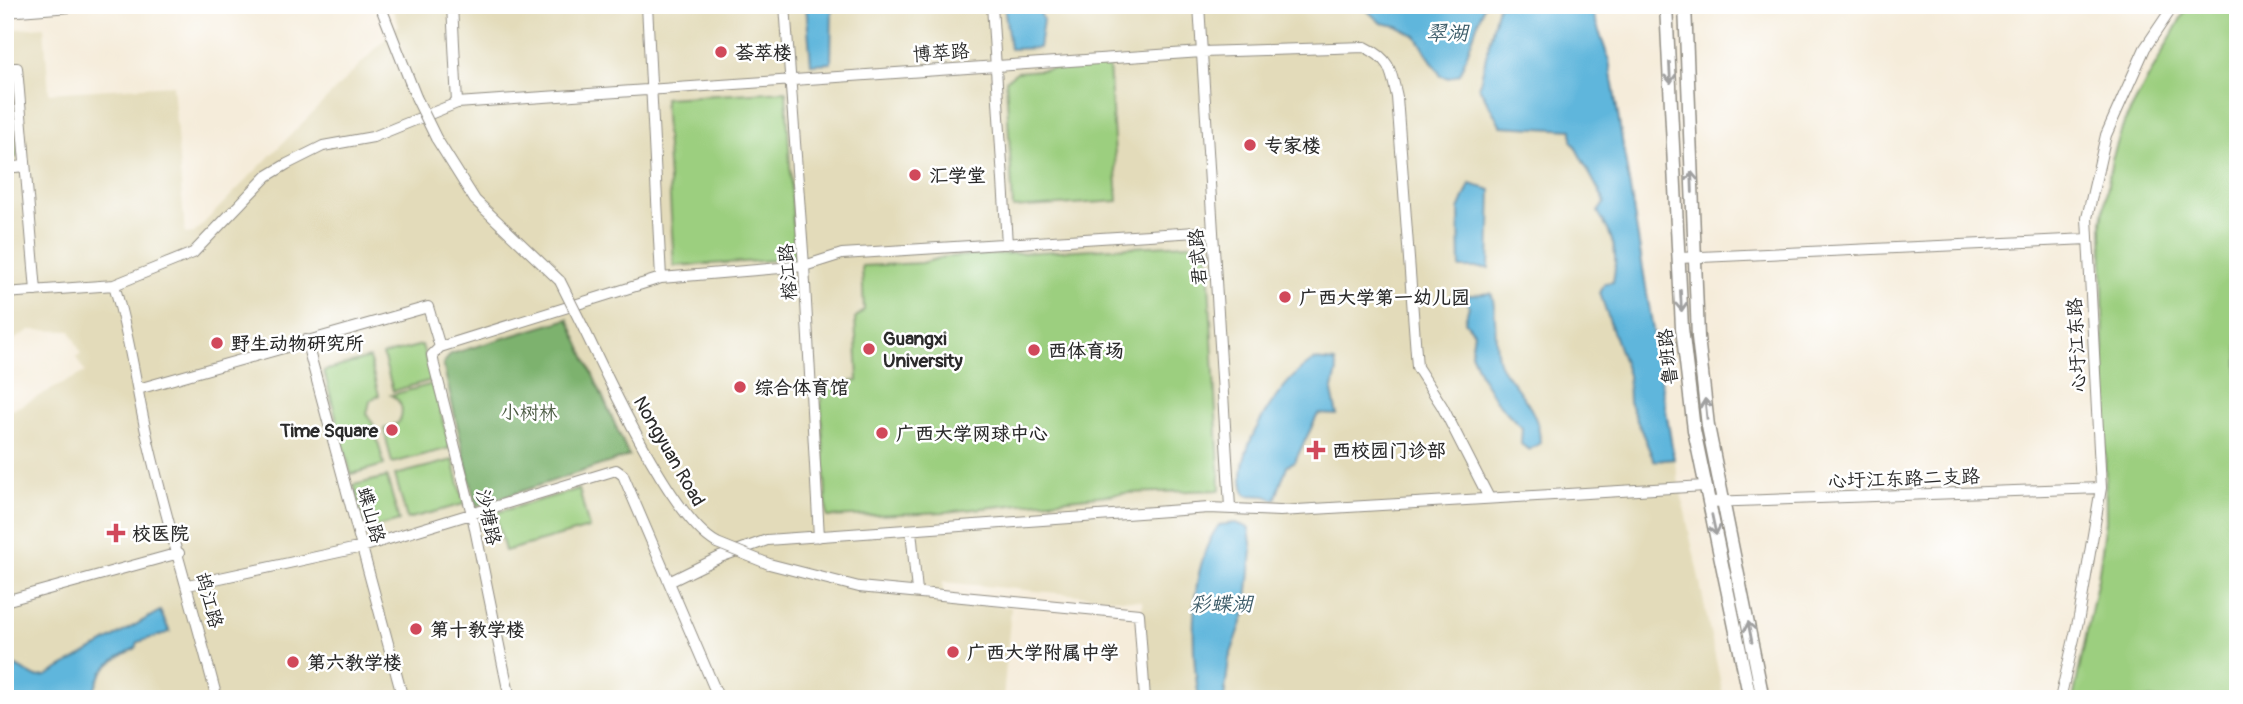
<svg xmlns="http://www.w3.org/2000/svg" width="2243" height="704" font-family="Pangolin,'LXGW WenKai TC',sans-serif">
<rect width="100%" height="100%" fill="#fff"/>
<filter id="ink" filterUnits="userSpaceOnUse"><feTurbulence type="fractalNoise" baseFrequency=".0143" numOctaves="2"/><feDisplacementMap in="SourceGraphic" scale="14" xChannelSelector="R" yChannelSelector="G"/><feConvolveMatrix kernelMatrix="1 2 1 2 8 2 1 2 1" color-interpolation-filters="sRGB"/></filter>
<filter id="wash" filterUnits="userSpaceOnUse"><feTurbulence type="fractalNoise" baseFrequency=".00686" numOctaves="4" result="noise"/><feDisplacementMap in="SourceGraphic" scale="28" xChannelSelector="R" yChannelSelector="G"/><feGaussianBlur stdDeviation="1.57" result="paint"/><feColorMatrix in="noise" values="0 0 0 0 0 0 0 0 0 0 0 0 0 0 0 0 0 1.4 0 .05"/><feComposite in="paint" operator="in"/></filter>
<g filter="url(#wash)">
<rect width="100%" height="100%" fill="#f5ecda"/>
<!-- built -->
<path fill="#e3dbba" d="M391,5H1590L1609,60L1674,459L1724,699H1148L1142,601L943,582L942,601L1011,607L1003,699H5V414L85,372L76,357L81,353L70,331L30,330L5,345V30L44,27L49,93L173,85L185,234L194,233L399,25Z"/>
<!-- green -->
<path fill="#9ccf7f" stroke="#647d55" stroke-width="2" d="M2188,5H2238V626C2228,654 2238,671 2238,699H2073L2098,578L2106,521L2102,221L2112,159L2124,123Z
M1109,64L1118,201L1013,208L1006,80L1017,72Z
M786,91L795,259L674,266L664,98Z
M5,100H12L17,157L5,158Z
M1207,243L1220,490L1126,493L945,512L827,517L820,383L858,381L855,318L864,310L862,266L922,263L944,257Z
M422,345L432,380L393,391L383,355Z
M369,358L379,395L370,401L367,414L374,426L384,465L351,474L324,371Z
M433,384L450,448L392,463L384,429L398,423C405,412 402,401 391,395Z
M453,460L464,504L407,519L395,475Z
M387,477L399,521L366,530L354,485Z
M579,489L589,528L505,551L495,513Z"/>
<!-- forest -->
<path fill="#7db26e" stroke="#546e4c" stroke-width="2" d="M568,319L629,456L476,506L443,364L451,354Z"/>
<!-- water -->
<path fill="#5fb6dc" stroke="#457084" stroke-width="2" d="M806,5H832L831,63L811,64Z
M1004,5H1037L1043,20L1039,48L1010,49Z
M1361,5H1484L1460,74L1449,78L1441,76L1416,36L1397,26L1381,23Z
M1498,5H1590L1609,60L1674,459L1654,461L1629,402L1628,375L1600,293L1605,283L1613,282C1619,252 1613,236 1598,212L1605,202L1572,141V130L1501,126L1479,87Z
M1470,184L1491,190L1489,268H1460L1459,210Z
M1491,293C1498,308 1493,342 1499,362C1501,368 1507,375 1511,380C1526,401 1540,416 1540,443L1529,450L1521,444L1522,428L1496,401L1482,378L1471,353L1474,332L1465,321L1469,306L1463,296Z
M1314,360L1335,362L1337,371L1332,392L1337,415L1318,414L1295,461L1287,466L1275,500L1266,496L1246,495C1227,458 1281,379 1314,360Z
M1236,523L1249,528L1252,551L1246,611L1229,659L1224,699H1199C1191,650 1188,566 1219,525Z
M160,611L170,632L138,642L136,648C109,661 99,669 92,699H5V660L36,677L46,676Z
M2238,626V673C2228,659 2232,642 2238,626Z"/>
</g>
<g filter="url(#ink)">
<g fill="none" stroke-linecap="round" stroke-linejoin="round">
<defs>
<path id="minor" d="M380,5L416,97
M452,5L457,103
M647,5L661,278
M785,5L804,266L819,537
M992,5L1007,244
M1199,5L1230,507
M5,12L97,5
M5,68H17L36,291
M436,138L475,200L560,281
M5,168L25,166
M1679,258L2088,239
M5,293L114,285
M584,329C609,380 671,518 717,543
M306,340L403,699
M440,347L432,355L434,365L472,514L510,699
M138,389L428,307L440,347L661,278L804,266L842,254L1213,231
M1709,502L2101,488
M911,530L917,591
M769,564L859,587L1139,614L1145,699
M671,581L720,557L767,540L1209,508L1280,511L1705,486
M188,585L362,547L616,470L623,475L719,699
M5,601L179,553
M217,699C195,613 168,528 148,441C136,389 130,336 114,285L193,253L267,176L287,164L323,146L373,137L457,103L1202,52L1365,47C1390,59 1391,70 1397,97L1417,367L1442,406L1489,498
M2060,699L2079,617L2101,488L2087,218L2106,135L2145,48L2174,5"/>
<path id="secondary" d="M1666,5L1682,328L1694,430L1750,699
M1685,5L1698,337L1708,426L1763,699"/>
</defs>
<!-- minor casing -->
<use href="#minor" stroke="#908c82" stroke-width="12"/>
<!-- secondary casing -->
<use href="#secondary" stroke="#908c82" stroke-width="15"/>
<!-- minor -->
<use href="#minor" stroke="#fff" stroke-width="10"/>
<!-- secondary -->
<use href="#secondary" stroke="#fff" stroke-width="12"/>
<defs>
<path id="minor-bridge" d="M416,97L436,138
M560,281L584,329
M717,543L769,564"/>
</defs>
<!-- minor-bridge casing -->
<use href="#minor-bridge" stroke="#908c82" stroke-width="12" stroke-linecap="butt"/>
<!-- minor-bridge -->
<use href="#minor-bridge" stroke="#fff" stroke-width="10"/>
</g>
<!-- one-way arrows -->
<defs><path id="oneway-shaft" d="M-6 0H5M1.5-3L5.5 0L1.5 3" fill="none" stroke-width="1.6" stroke-linecap="round" stroke-linejoin="round" transform="scale(1.75)"/></defs>
<g stroke="#a0a0a0">
<use href="#oneway-shaft" transform="translate(1670 73) rotate(87)"/>
<use href="#oneway-shaft" transform="translate(1692 182) rotate(-92)"/>
<use href="#oneway-shaft" transform="translate(1681 301) rotate(87)"/>
<use href="#oneway-shaft" transform="translate(1706 409) rotate(-96)"/>
<use href="#oneway-shaft" transform="translate(1714 525) rotate(78)"/>
<use href="#oneway-shaft" transform="translate(1750 632) rotate(-101)"/>
</g>
</g>
<!-- markers -->
<g fill="#d1495b" stroke="#fff" stroke-width="2.5">
<circle cx="721" cy="52" r="7"/>
<circle cx="1250" cy="145" r="7"/>
<circle cx="915" cy="175" r="7"/>
<circle cx="1285" cy="297" r="7"/>
<circle cx="217" cy="343" r="7"/>
<circle cx="869" cy="349" r="7"/>
<circle cx="1034" cy="350" r="7"/>
<circle cx="740" cy="387" r="7"/>
<circle cx="392" cy="430" r="7"/>
<circle cx="882" cy="433" r="7"/>
<path d="M1312.5 439.5h7v7h7v7h-7v7h-7v-7h-7v-7h7z"/>
<path d="M112.5 522.5h7v7h7v7h-7v7h-7v-7h-7v-7h7z"/>
<circle cx="416" cy="629" r="7"/>
<circle cx="953" cy="652" r="7"/>
<circle cx="293" cy="662" r="7"/>
</g>
<g text-anchor="middle" stroke-width="5" stroke-linejoin="round" paint-order="stroke">
<!-- poi labels -->
<g font-size="19" font-weight="bold" fill="#2b2b2b" stroke="#fff" text-anchor="start">
<text x="735" y="59">荟萃楼</text>
<text x="1264" y="152">专家楼</text>
<text x="929" y="182">汇学堂</text>
<text x="1299" y="304">广西大学第一幼儿园</text>
<text x="883" y="345">Guangxi<tspan x="883" dy="22">University</tspan></text>
<text x="231" y="350">野生动物研究所</text>
<text x="1048" y="357">西体育场</text>
<text x="754" y="394">综合体育馆</text>
<text x="378" y="437" text-anchor="end">Time Square</text>
<text x="896" y="440">广西大学网球中心</text>
<text x="1332" y="457">西校园门诊部</text>
<text x="132" y="540">校医院</text>
<text x="430" y="636">第十教学楼</text>
<text x="967" y="659">广西大学附属中学</text>
<text x="307" y="669">第六教学楼</text>
</g>
<!-- street labels -->
<g font-size="19" fill="#2b2b2b" stroke="#fff">
<text transform="translate(941 52) rotate(-4)" y="7">博萃路</text>
<text transform="translate(1197 257) rotate(-94)" y="7">君武路</text>
<text transform="translate(787 272) rotate(-94)" y="7">榕江路</text>
<text transform="translate(2076 345) rotate(-93)" y="7">心圩江东路</text>
<text transform="translate(1667 357) rotate(-96)" y="7">鲁班路</text>
<text transform="translate(670 451) rotate(60)" y="7">Nongyuan Road</text>
<text transform="translate(1904 478) rotate(-2)" y="7">心圩江东路二支路</text>
<text transform="translate(372 515) rotate(75)" y="7">蝶山路</text>
<text transform="translate(489 517) rotate(78)" y="7">沙塘路</text>
<text transform="translate(210 600) rotate(75)" y="7">鸪江路</text>
</g>
<!-- park labels -->
<g font-size="19" fill="#4d5c44" stroke="#fff">
<text x="529" y="419">小树林</text>
</g>
<!-- water labels -->
<g font-size="21" font-style="italic" fill="#3d5c69" stroke="#fff">
<text x="1447" y="40">翠湖</text>
<text x="1221" y="611">彩蝶湖</text>
</g>
</g>
<!-- margin -->
<rect width="2243" height="704" fill="none" stroke="#fff" stroke-width="28"/>
</svg>
